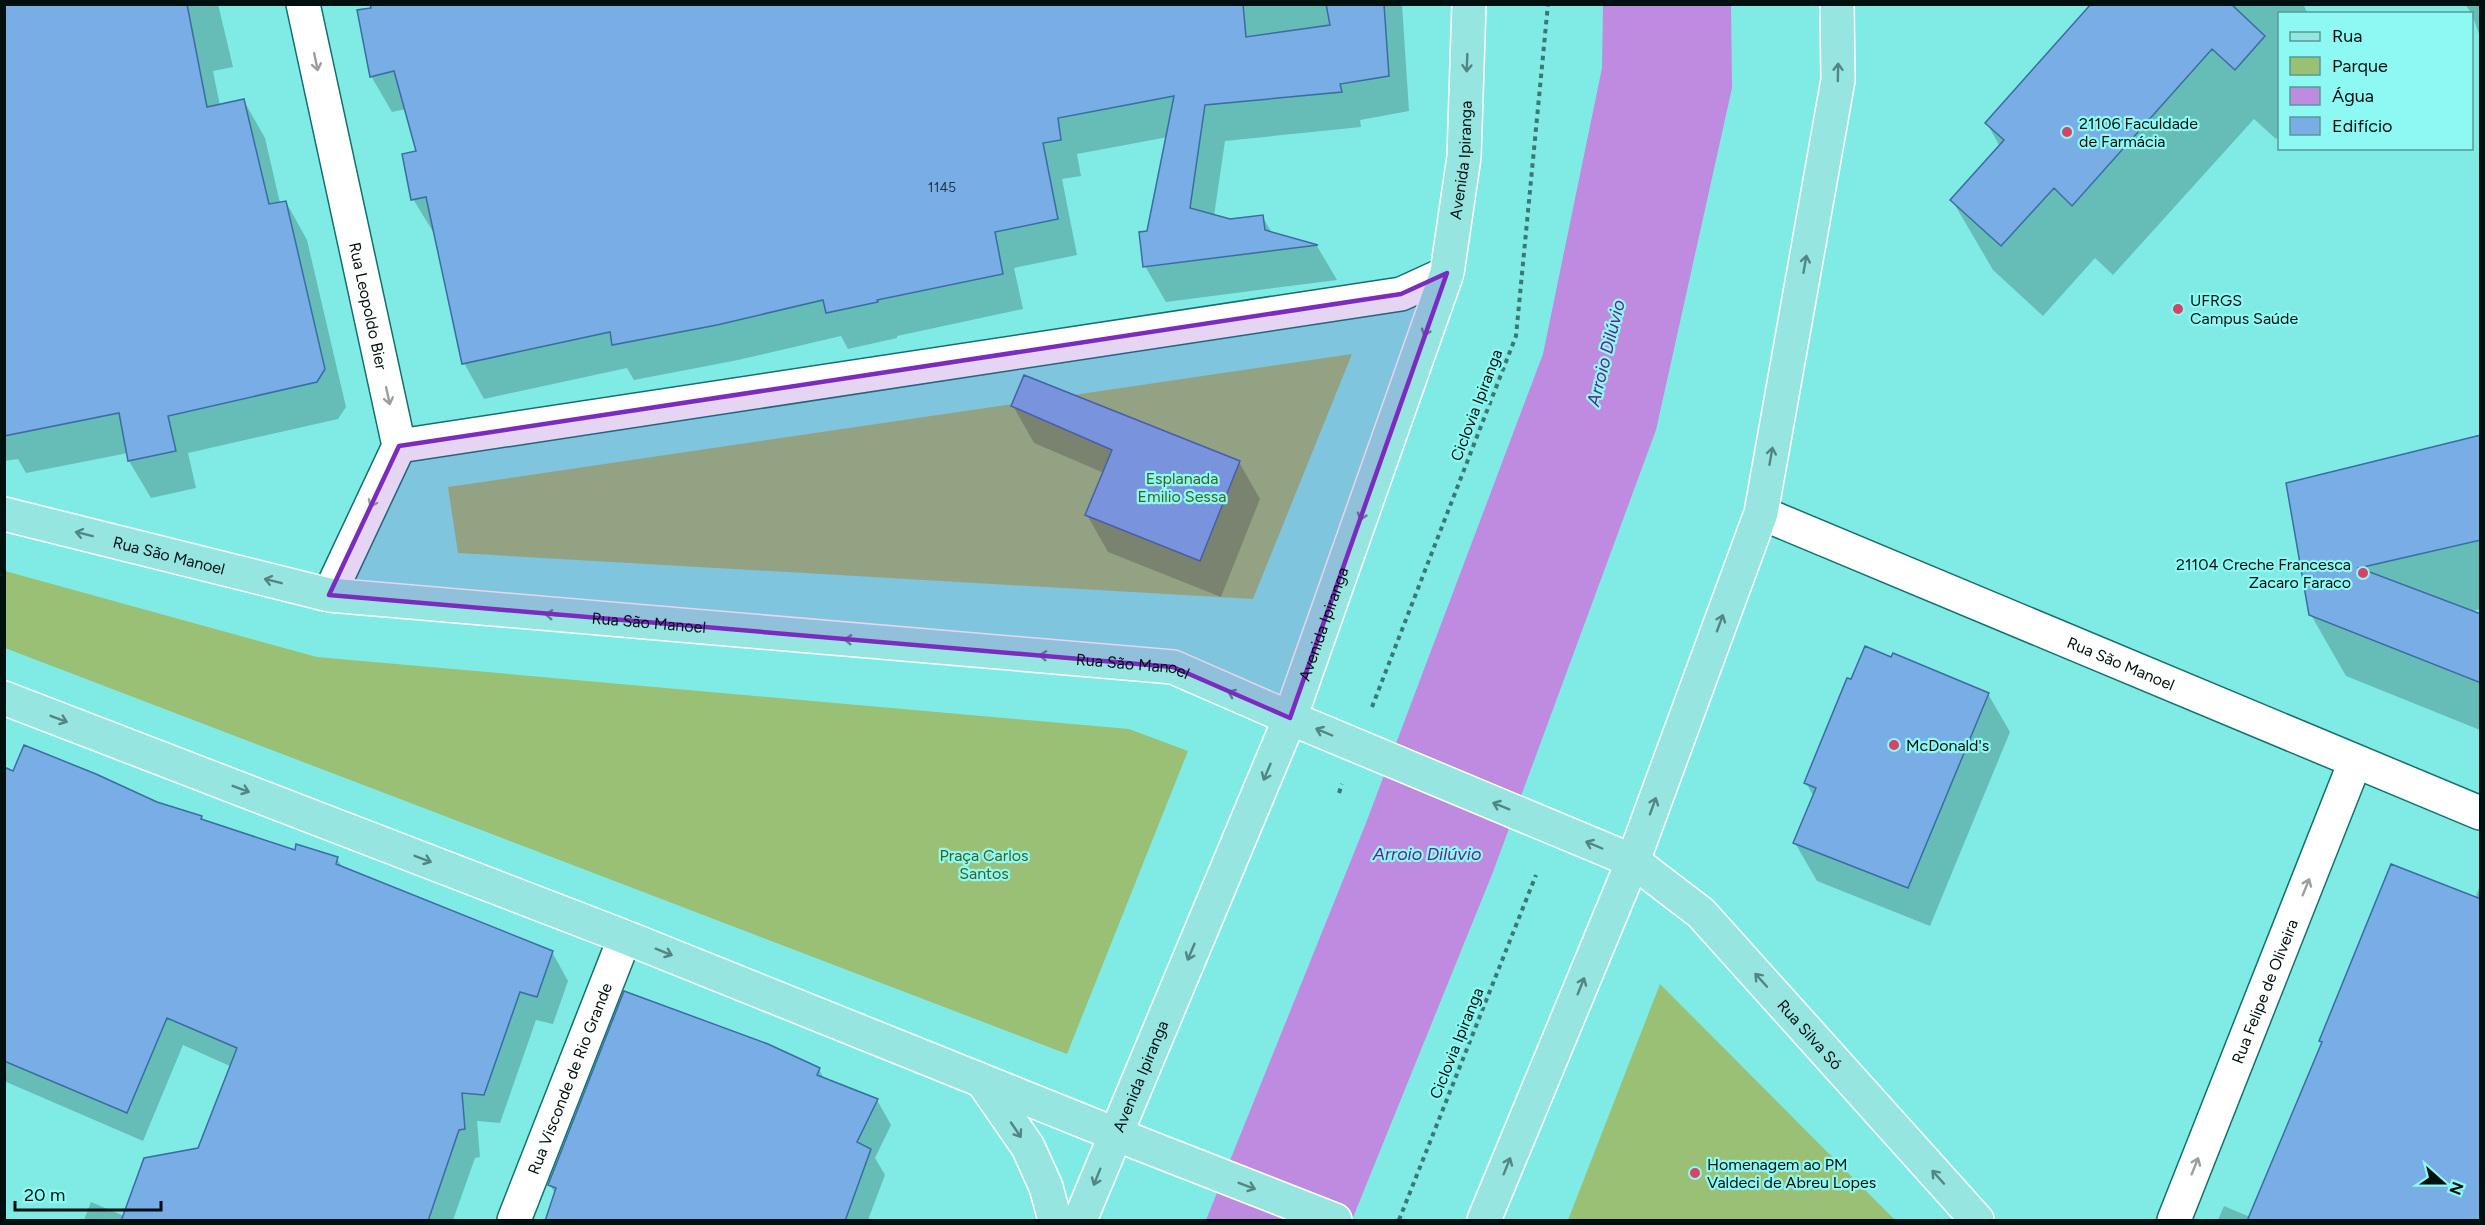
<svg xmlns="http://www.w3.org/2000/svg" width="2485" height="1225" font-family="Figtree,sans-serif">
<rect width="100%" height="100%" fill="#80ebe5"/>
<!-- green -->
<path fill="#99c075" d="M1352,354L1253,599L458,553L448,487Z
M5,571L317,657L1129,729L1188,751L1067,1054L5,648Z
M1660,984L1895,1220H1568Z"/>
<!-- water -->
<path fill="#be8be0" d="M1603,5H1731L1732,88L1656,430L1493,872L1352,1220H1206L1366,823L1543,354L1602,68Z"/>
<!-- shadow -->
<path fill="#0003" d="M43,4H218L233,67L213,71L220,106L244,101L265,138L280,203L286,202L307,240L346,407L338,419L188,453L196,488L151,498L129,461L128,453L26,473L18,459L4,461V13Z
M1231,4H1402L1409,111L1360,120L1361,127L1225,141L1214,216L1230,221L1262,216L1272,233L1317,246L1337,280L1166,302L1145,266L1148,232L1168,137L1077,154L1081,176L1062,179L1077,255L1014,268L1023,309L897,336V338L848,349L841,336L738,360L634,380L627,368L484,399L464,363L435,235L413,199L418,152L406,109L392,112L371,76L359,12Z
M2093,4H2303L2308,14H2280V135L2276,139L2254,119L2113,275L2095,258L2043,316L1993,270L1952,200L2000,147L1987,123Z
M2465,4H2480V37L2472,14Z
M1013,406L1239,462L1260,499L1221,597L1108,552L1087,515L1104,473L1034,443Z
M2480,436V609L2469,612L2480,616V730L2346,676L2311,615Z
M1988,694L2010,732L1930,926L1817,881L1795,843L1814,797L1806,783Z
M4,768L14,772L157,803L201,817L203,821L296,852L337,859L343,868L552,952L568,981L553,1024L536,1020L500,1123L477,1121L480,1157L475,1158L453,1220H84L91,1202L124,1216L199,1149L232,1067L183,1045L143,1141L4,1081Z
M2479,888L2480,1220H2218L2224,1206L2250,1217L2323,1045L2321,1041L2475,899Z
M819,1069L824,1079L877,1100L891,1125L875,1158L885,1175L868,1220H546L556,1195L550,1185Z"/>
<!-- building -->
<path fill="#78ade5" stroke="#3a6da1" stroke-width="1.5" d="M4,4H187L207,107L244,99L269,204L286,201L325,369L317,382L168,416L176,451L128,461L119,413L4,436Z
M370,4H1243L1246,37L1330,25L1326,4H1384L1389,76L1340,84L1342,92L1205,105L1190,208L1230,219L1263,215L1265,230L1318,245L1143,267L1139,232L1147,231L1174,96L1058,118L1061,140L1043,143L1058,219L995,232L1003,274L877,300L878,302L826,313L823,300L717,325L612,345L610,332L462,364L426,197L411,200L402,154L416,151L394,71L370,77L357,10L371,8Z
M2091,4H2231L2265,36L2235,70L2212,49L2072,206L2054,188L2001,246L1950,200L2004,140L1985,123Z
M1024,375L1240,461L1200,561L1085,515L1112,450L1011,406Z
M2481,435V540L2359,568L2481,614V683L2309,615L2286,483Z
M1865,646L1891,657L1893,653L1989,693L1908,888L1793,843L1816,788L1804,783L1847,678L1851,679Z
M24,745L96,774L157,802L202,816L201,819L295,850L296,844L338,857L336,864L553,951L537,997L520,992L484,1095L462,1093L465,1129L459,1130L428,1221H121L144,1158L198,1148L237,1048L167,1018L127,1113L4,1061V767L13,771Z
M2391,864L2481,899V1221H2247L2322,1042L2319,1041Z
M624,991L768,1044L820,1068L817,1075L878,1099L857,1142L871,1149L845,1221H545L556,1188L548,1185Z"/>
<g fill="none" stroke-linecap="round" stroke-linejoin="round">
<defs>
<g id="minor">
<path id="s1" d="M303,4L399,446L329,595"/>
<path d="M399,446L1401,294L1447,273"/>
<path id="s2" d="M1761,513L2480,813"/>
<path id="s3" d="M514,1220L625,937"/>
<path id="s4" d="M2174,1220L2355,762"/>
</g>
<g id="major">
<path id="s5" d="M4,514L329,595L1173,667L1290,718L1633,861L1701,913L1977,1220"/>
<path d="M4,698L625,937L1115,1134L1335,1220"/>
<path d="M983,1082L1028,1147L1046,1187L1055,1220"/>
<path id="s6" d="M1080,1220L1290,718L1447,273L1464,157L1469,4"/>
<path d="M1484,1220L1633,861L1761,513L1838,80L1837,4"/>
</g>
</defs>
<!-- minor casing -->
<use href="#minor" stroke="#15706d" stroke-width="36"/>
<!-- major casing -->
<use href="#major" stroke="#fff" stroke-width="36"/>
<!-- path -->
<path stroke="#3c7774" stroke-width="4" stroke-dasharray="4.5 4.5" stroke-linecap="butt" d="M1372,707L1516,336L1548,4
M1339,793L1342,784
M1399,1220L1536,875"/>
<!-- minor -->
<use href="#minor" stroke="#fff" stroke-width="33"/>
<!-- major -->
<use href="#major" stroke="#97e5e1" stroke-width="33"/>
</g>
<!-- one-way arrows -->
<defs><path id="oneway-shaft" d="M-6 0H5M1.5-3L5.5 0L1.5 3" fill="none" stroke-width="1.6" stroke-linecap="round" stroke-linejoin="round" transform="scale(1.5)"/></defs>
<g stroke="#999f9f">
<use href="#oneway-shaft" transform="translate(316 62) rotate(78)"/>
<use href="#oneway-shaft" transform="translate(388 396) rotate(78)"/>
<use href="#oneway-shaft" transform="translate(374 499) rotate(115)"/>
<use href="#oneway-shaft" transform="translate(2306 887) rotate(-68)"/>
<use href="#oneway-shaft" transform="translate(2195 1166) rotate(-68)"/>
</g>
<g stroke="#538582">
<use href="#oneway-shaft" transform="translate(1467 63) rotate(92)"/>
<use href="#oneway-shaft" transform="translate(1838 72) rotate(-89)"/>
<use href="#oneway-shaft" transform="translate(1805 264) rotate(-80)"/>
<use href="#oneway-shaft" transform="translate(1427 328) rotate(109)"/>
<use href="#oneway-shaft" transform="translate(1771 456) rotate(-80)"/>
<use href="#oneway-shaft" transform="translate(1363 512) rotate(109)"/>
<use href="#oneway-shaft" transform="translate(84 534) rotate(-166)"/>
<use href="#oneway-shaft" transform="translate(273 581) rotate(-166)"/>
<use href="#oneway-shaft" transform="translate(554 615) rotate(-175)"/>
<use href="#oneway-shaft" transform="translate(1720 623) rotate(-70)"/>
<use href="#oneway-shaft" transform="translate(853 640) rotate(-175)"/>
<use href="#oneway-shaft" transform="translate(1048 656) rotate(-175)"/>
<use href="#oneway-shaft" transform="translate(1236 695) rotate(-156)"/>
<use href="#oneway-shaft" transform="translate(59 719) rotate(21)"/>
<use href="#oneway-shaft" transform="translate(1324 732) rotate(-157)"/>
<use href="#oneway-shaft" transform="translate(1267 772) rotate(113)"/>
<use href="#oneway-shaft" transform="translate(241 789) rotate(21)"/>
<use href="#oneway-shaft" transform="translate(1501 806) rotate(-158)"/>
<use href="#oneway-shaft" transform="translate(1653 806) rotate(-70)"/>
<use href="#oneway-shaft" transform="translate(1594 845) rotate(-157)"/>
<use href="#oneway-shaft" transform="translate(423 859) rotate(21)"/>
<use href="#oneway-shaft" transform="translate(664 952) rotate(22)"/>
<use href="#oneway-shaft" transform="translate(1191 952) rotate(113)"/>
<use href="#oneway-shaft" transform="translate(1761 980) rotate(-132)"/>
<use href="#oneway-shaft" transform="translate(1581 986) rotate(-68)"/>
<use href="#oneway-shaft" transform="translate(1016 1130) rotate(56)"/>
<use href="#oneway-shaft" transform="translate(1507 1166) rotate(-68)"/>
<use href="#oneway-shaft" transform="translate(1097 1177) rotate(112)"/>
<use href="#oneway-shaft" transform="translate(1938 1177) rotate(-132)"/>
<use href="#oneway-shaft" transform="translate(1247 1186) rotate(21)"/>
</g>
<!-- marked area -->
<path fill="#7b2cbf" fill-opacity="0.2" stroke="#7b2cbf" stroke-width="4.5" stroke-linejoin="round" d="M1447,273L1290,718L1173,667L329,595L399,446L1401,294Z"/>
<!-- markers -->
<g fill="#d34465" stroke="#8ef8f2" stroke-width="2">
<circle cx="2067" cy="132" r="6"/>
<circle cx="2178" cy="309" r="6"/>
<circle cx="2363" cy="573" r="6"/>
<circle cx="1894" cy="745" r="6"/>
<circle cx="1695" cy="1173" r="6"/>
</g>
<g text-anchor="middle" stroke-width="4.5" stroke-linejoin="round" paint-order="stroke">
<!-- number labels -->
<g font-size="14" fill="#1e3744">
<text x="942" y="192">1145</text>
</g>
<!-- poi labels -->
<g font-size="16" fill="#00100f" stroke="#8ef8f2" text-anchor="start">
<text x="2079" y="129">21106 Faculdade<tspan x="2079" dy="18">de Farmácia</tspan></text>
<text x="2190" y="306">UFRGS<tspan x="2190" dy="18">Campus Saúde</tspan></text>
<text x="2351" y="570" text-anchor="end">21104 Creche Francesca<tspan x="2351" dy="18">Zacaro Faraco</tspan></text>
<text x="1906" y="751">McDonald's</text>
<text x="1707" y="1170">Homenagem ao PM<tspan x="1707" dy="18">Valdeci de Abreu Lopes</tspan></text>
</g>
<!-- street labels -->
<g font-size="16" fill="#00100f" stroke="#8ef8f2">
<text dy="6" stroke="none"><textPath href="#s6" startOffset="1130">Avenida Ipiranga</textPath></text>
<text dy="6" stroke="none"><textPath href="#s1" startOffset="309">Rua Leopoldo Bier</textPath></text>
<text transform="translate(1476 405) rotate(-69)" y="6">Ciclovia Ipiranga</text>
<text dy="6" stroke="none"><textPath href="#s5" startOffset="170">Rua São Manoel</textPath></text>
<text dy="6" stroke="none"><textPath href="#s5" startOffset="656">Rua São Manoel</textPath></text>
<text dy="6" stroke="none"><textPath href="#s6" startOffset="644">Avenida Ipiranga</textPath></text>
<text dy="6" stroke="none"><textPath href="#s2" startOffset="390">Rua São Manoel</textPath></text>
<text dy="6" stroke="none"><textPath href="#s5" startOffset="1142">Rua São Manoel</textPath></text>
<text dy="6" stroke="none"><textPath href="#s4" startOffset="246">Rua Felipe de Oliveira</textPath></text>
<text dy="6" stroke="none"><textPath href="#s5" startOffset="1930">Rua Silva Só</textPath></text>
<text transform="translate(1456 1043) rotate(-68)" y="6">Ciclovia Ipiranga</text>
<text dy="6" stroke="none"><textPath href="#s6" startOffset="156">Avenida Ipiranga</textPath></text>
<text dy="6" stroke="none"><textPath href="#s3" startOffset="152">Rua Visconde de Rio Grande</textPath></text>
</g>
<!-- park labels -->
<g font-size="16" fill="#426021" stroke="#8ef8f2">
<text x="1182" y="484">Esplanada<tspan x="1182" dy="18">Emilio Sessa</tspan></text>
<text x="984" y="861">Praça Carlos<tspan x="984" dy="18">Santos</tspan></text>
</g>
<!-- water labels -->
<g font-size="18" font-style="italic" fill="#652488" stroke="#8ef8f2">
<text transform="translate(1606 353) rotate(-76)" y="6">Arroio Dilúvio</text>
<text x="1427" y="860">Arroio Dilúvio</text>
</g>
</g>
<!-- border -->
<rect width="2485" height="1225" fill="none" stroke="#00100f" stroke-width="12"/>
<!-- legend -->
<rect x="2278" y="12" width="195" height="138" fill="#8ef8f2" stroke="#559b97" stroke-width="1.5"/>
<rect x="2290" y="32" width="30" height="9" fill="#97e5e1" stroke="#559b97" stroke-width="1.5"/>
<text x="2332" y="42" font-size="18" fill="#00100f">Rua</text>
<rect x="2290" y="57" width="30" height="18" fill="#99c075" stroke="#559b97" stroke-width="1.5"/>
<text x="2332" y="72" font-size="18" fill="#00100f">Parque</text>
<rect x="2290" y="87" width="30" height="18" fill="#be8be0" stroke="#559b97" stroke-width="1.5"/>
<text x="2332" y="102" font-size="18" fill="#00100f">Água</text>
<rect x="2290" y="117" width="30" height="18" fill="#78ade5" stroke="#559b97" stroke-width="1.5"/>
<text x="2332" y="132" font-size="18" fill="#00100f">Edifício</text>
<!-- north arrow -->
<g transform="translate(2443 1183) rotate(111)" stroke="#8ef8f2" stroke-width="4.5" paint-order="stroke">
<path d="M0-4.5L10 22L0 15L-10 22Z" fill="#00100f"/>
<text y="-9" font-size="16" font-weight="bold" text-anchor="middle" fill="#00100f">N</text>
</g>
<!-- scale -->
<path d="M15 1201v9h146v-9" fill="none" stroke="#00100f" stroke-width="3"/>
<text x="24" y="1201" font-size="18" fill="#00100f" stroke="#8ef8f2" stroke-width="4.5" paint-order="stroke">20 m</text>
</svg>
